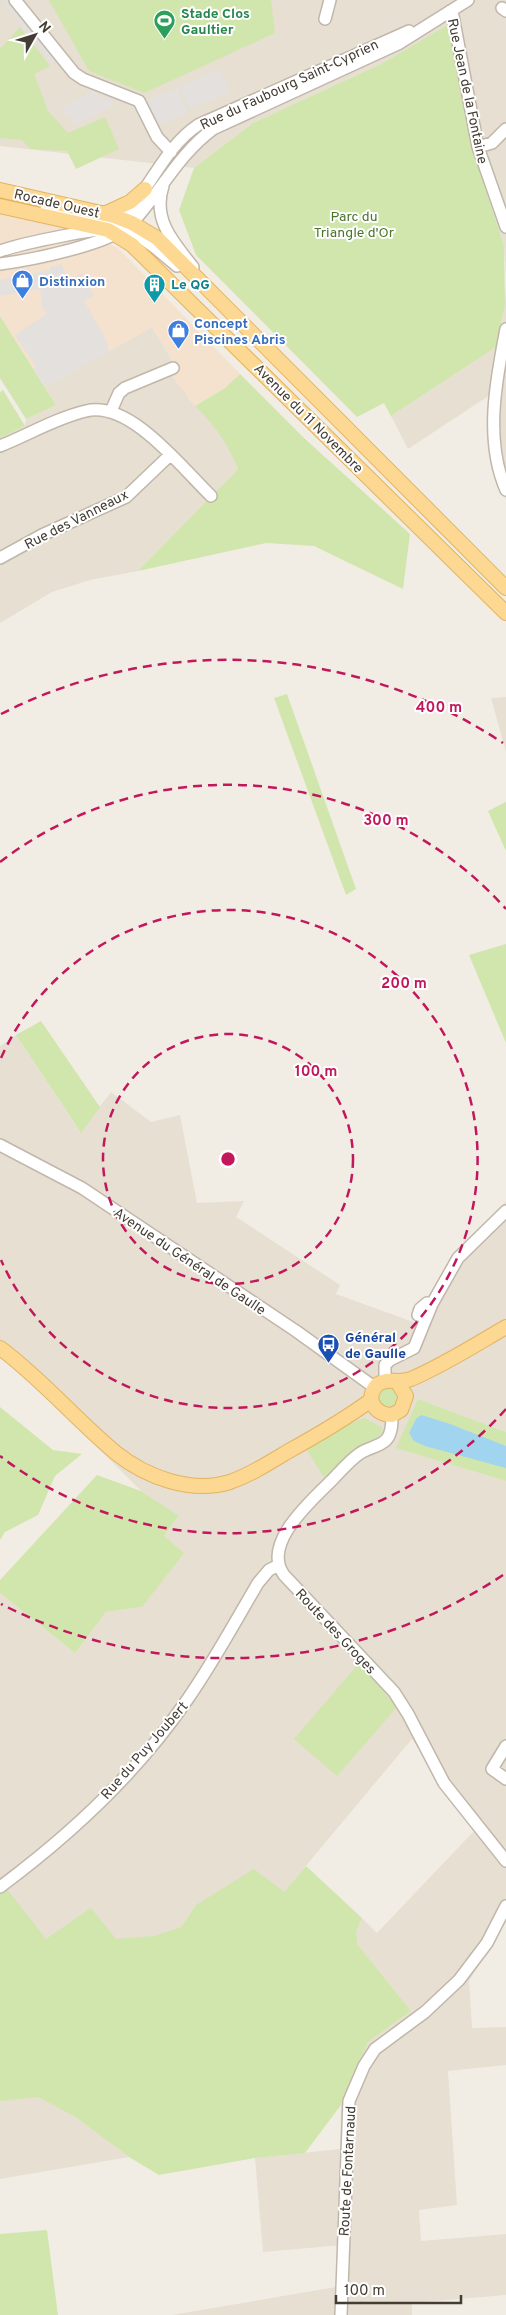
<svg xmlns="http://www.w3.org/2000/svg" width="506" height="2315" font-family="Overpass,sans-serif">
<rect width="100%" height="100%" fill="#f2ede4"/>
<!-- residential -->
<path fill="#e6dfd2" d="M0,0H506V274L504,245L470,140L449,24L381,64L253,123L194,168L0,146Z
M506,284V500L491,464L490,395L408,449L391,416L496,347L505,305Z
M152,327L178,370L189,399L215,425L231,451L238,469L138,571L90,580L52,592L0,623V438L25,426L26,419L56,405L45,387Z
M506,697V752L491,698Z
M16,1035L80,1132L111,1092L151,1122L180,1115L197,1203L244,1201L236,1217L340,1285L336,1294L416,1323L457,1252L506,1201V1432L418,1399L397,1448L506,1481V1919L469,1981L472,2028L506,2027V2065L448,2071L457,2205L419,2210L421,2241L506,2234V2295L412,2303V2315H172L342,2286L343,2245L263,2252L255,2158L340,2149L341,2105L368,2042L411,2011L358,1945L356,1932L362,1918L377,1933L474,1831L412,1739L284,1892L196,1905L181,1927L153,1936L74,2116L129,2157L0,2179V1593L75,1653L106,1612L142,1607L164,1536L179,1517L141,1491L22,1372L0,1356V1046Z"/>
<!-- commercial -->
<path fill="#f4e2cf" d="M0,213L80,231L118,248L240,374L225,388L195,406L173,378V373L178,370L152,327L45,387L0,316Z"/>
<!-- green -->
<path fill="#d0e6ad" d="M49,0H271L275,33L144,93L89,71Z
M449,24L474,155L504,245L505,305L496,347L391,416L384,403L357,417L196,255L179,210L194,168L253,123L381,64Z
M20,27L50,66L34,74L48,111L68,133L105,117L119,149L76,169L67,151L31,149L22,140L0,138V49Z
M0,316L56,405L26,419L0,378Z
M240,374L304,438L410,534L403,589L314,546L266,543L138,571L238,469C228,444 215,425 195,406L225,388Z
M3,390L25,426L0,438V392Z
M287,694L356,889L346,895L274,698Z
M506,802V851L488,811Z
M506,944V1043L469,955Z
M41,1021L100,1107L81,1133L16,1035Z
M378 1397a10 10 0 1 1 20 0a10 10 0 1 1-20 0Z
M418,1399L506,1432V1481L396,1448Z
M0,1407L53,1450L82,1454L55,1476L38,1515L5,1532L0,1540Z
M364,1418L383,1428L380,1436L359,1446L325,1477L323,1476L307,1450L308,1446L340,1428Z
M97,1475L141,1491L179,1516L164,1536L184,1553L142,1607L106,1612L75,1653L0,1593V1580Z
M359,1663L397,1707L337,1776L294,1739Z
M306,1866L362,1918L356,1932L358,1945L411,2011L368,2042L341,2105L305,2153L255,2158L159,2175L129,2157L74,2116L38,2097L0,2101V1893L7,1889L46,1939L91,1908L116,1939L153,1936L181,1927L196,1905L254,1869L284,1892Z
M47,2230L58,2315H0V2234Z"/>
<!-- parking -->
<path fill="#e3e0dd" d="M5,0H10L58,59L52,64L2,2Z
M220,69L230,92L190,109L180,86Z
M178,87L188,113L154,127L144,102Z
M96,89L101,100L110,96L114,105L74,125L69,115L66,116L61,107Z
M62,264L66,280L81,274L94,295L84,301L105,338L109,352L45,387L34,369L36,367L15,335L48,313L43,310L40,289L0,296V280L50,270V267Z"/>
<!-- water -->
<path fill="#a0d4ef" d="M421,1415L450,1424L506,1446V1468L425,1446L414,1441L409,1433L416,1419Z"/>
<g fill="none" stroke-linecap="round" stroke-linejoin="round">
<defs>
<path id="minor" d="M15,0L74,73L83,79L139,101L157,137L171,152
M502,8L506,11
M450,11L453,16L478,147L506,227
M325,19L330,0
M478,147L492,143L506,129
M163,186C152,219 173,242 193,267
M45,211L121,223
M108,230C146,203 159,151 198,125L409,31
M0,251C21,244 104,225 122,230C143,235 161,253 177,266
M0,264C31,260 113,244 133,222C161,191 179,154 213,129L398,44L468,0
M506,329C496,380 484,440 506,490
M111,411L119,393L125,388L173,368
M0,446C28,435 56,418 86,411C130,400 182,468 211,496
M0,558L42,535L126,497L170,455
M0,1145L82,1188L296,1331L374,1387
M432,1304L458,1258L506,1211
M385,1380V1365L390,1360L414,1348L432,1304L427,1303L420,1309L418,1315L425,1317
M392,1415C392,1423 392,1434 386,1440C379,1447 367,1448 359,1454C349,1461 340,1472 331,1481C311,1501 261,1544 284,1575L394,1692L408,1714L444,1783L506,1861
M506,1746L492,1769L506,1779
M0,1887C70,1835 137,1773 187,1700C213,1663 235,1622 258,1583L269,1570L279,1565
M341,2315L349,2101L364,2066L375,2049L425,2012L459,1980L487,1943L506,1906"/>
<path id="major" d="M0,190L114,216L132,223L157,238L506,588
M0,206L108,230L132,245L506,613
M104,214L130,202L145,189
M0,1348C42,1379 76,1420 116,1453C146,1477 191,1494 230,1482C250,1475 269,1463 287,1452C316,1436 344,1420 371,1400
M398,1383L406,1396L401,1410L392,1415C374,1415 364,1397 378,1384C389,1377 398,1384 411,1379C444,1365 475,1345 506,1327"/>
</defs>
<!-- minor casing -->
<use href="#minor" stroke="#c0b7aa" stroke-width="14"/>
<!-- major casing -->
<use href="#major" stroke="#e2b462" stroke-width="16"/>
<!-- minor -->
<use href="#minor" stroke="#fff" stroke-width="11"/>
<!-- major -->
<use href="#major" stroke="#fdd892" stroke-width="14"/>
</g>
<!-- distance rings -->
<g fill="none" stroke="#c2185b" stroke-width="2.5" stroke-dasharray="9 6">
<circle cx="228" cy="1159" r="125"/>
<path d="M1 1058A249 249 0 1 1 1 1260"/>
<path d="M506 1409A374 374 0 0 1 0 1456M0 862A374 374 0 0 1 506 909"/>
<path d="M503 1575A499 499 0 0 1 1 1604M1 714A499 499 0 0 1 503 743"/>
</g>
<!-- icons -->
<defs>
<symbol id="stadium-pin" viewBox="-11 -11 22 30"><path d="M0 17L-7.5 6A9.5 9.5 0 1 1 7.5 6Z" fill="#2e9e5b" stroke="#fff"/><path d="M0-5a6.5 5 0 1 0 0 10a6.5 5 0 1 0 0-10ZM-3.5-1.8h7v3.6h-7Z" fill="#fff"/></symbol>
<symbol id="shop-pin" viewBox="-11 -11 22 30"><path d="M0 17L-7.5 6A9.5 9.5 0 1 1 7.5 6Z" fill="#3f7fe0" stroke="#fff"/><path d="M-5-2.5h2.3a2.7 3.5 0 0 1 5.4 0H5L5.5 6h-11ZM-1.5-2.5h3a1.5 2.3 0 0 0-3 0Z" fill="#fff"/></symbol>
<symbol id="building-pin" viewBox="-11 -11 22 30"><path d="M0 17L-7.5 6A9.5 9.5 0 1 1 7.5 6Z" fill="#0f9aa8" stroke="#fff"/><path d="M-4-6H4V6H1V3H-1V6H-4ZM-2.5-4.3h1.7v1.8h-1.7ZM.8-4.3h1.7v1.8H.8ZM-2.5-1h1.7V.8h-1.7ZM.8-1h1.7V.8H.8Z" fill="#fff"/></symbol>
<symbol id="bus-pin" viewBox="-11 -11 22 30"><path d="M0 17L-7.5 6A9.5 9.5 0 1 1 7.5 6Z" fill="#1a4fb4" stroke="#fff"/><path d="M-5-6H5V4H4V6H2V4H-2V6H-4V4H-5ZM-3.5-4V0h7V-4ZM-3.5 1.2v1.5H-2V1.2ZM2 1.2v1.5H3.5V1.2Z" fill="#fff"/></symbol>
</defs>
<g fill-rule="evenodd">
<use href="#stadium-pin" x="152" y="8" width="25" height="34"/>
<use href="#shop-pin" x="10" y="268" width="25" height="34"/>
<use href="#building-pin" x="142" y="272" width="25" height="34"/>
<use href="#shop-pin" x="166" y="318" width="25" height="34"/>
<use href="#bus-pin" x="316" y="1332" width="25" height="34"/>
</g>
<g text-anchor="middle" stroke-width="4" stroke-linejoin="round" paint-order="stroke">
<!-- leisure labels -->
<g font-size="14" font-weight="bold" fill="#27864d" stroke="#fff" text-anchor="start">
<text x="181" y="18">Stade Clos<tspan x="181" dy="16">Gaultier</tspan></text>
</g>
<!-- street labels -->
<g font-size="14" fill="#443d34" stroke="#fff">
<text transform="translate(289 84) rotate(-25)" y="5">Rue du Faubourg Saint-Cyprien</text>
<text transform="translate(468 91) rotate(78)" y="5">Rue Jean de la Fontaine</text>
<text transform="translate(57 203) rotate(13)" y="5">Rocade Ouest</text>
<text transform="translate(309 418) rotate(45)" y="5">Avenue du 11 Novembre</text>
<text transform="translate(76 519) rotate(-27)" y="5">Rue des Vanneaux</text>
<text transform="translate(190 1261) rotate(34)" y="5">Avenue du Général de Gaulle</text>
<text transform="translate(336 1631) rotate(47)" y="5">Route des Groges</text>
<text transform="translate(144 1750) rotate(-49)" y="5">Rue du Puy Joubert</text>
<text transform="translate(347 2171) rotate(-87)" y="5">Route de Fontarnaud</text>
</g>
<!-- park labels -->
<g font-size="14" fill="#4a7528" stroke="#fff">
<text x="354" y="221">Parc du<tspan x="354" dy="16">Triangle d'Or</tspan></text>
</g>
<!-- shop labels -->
<g font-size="14" font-weight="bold" fill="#366cbe" stroke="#fff" text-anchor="start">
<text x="39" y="286">Distinxion</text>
<text x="194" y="328">Concept<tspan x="194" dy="16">Piscines Abris</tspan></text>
</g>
<!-- culture labels -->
<g font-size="14" font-weight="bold" fill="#0d838f" stroke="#fff" text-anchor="start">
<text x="171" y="289">Le QG</text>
</g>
<!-- transit labels -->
<g font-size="14" font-weight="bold" fill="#164399" stroke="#fff" text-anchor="start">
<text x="345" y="1342">Général<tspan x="345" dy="16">de Gaulle</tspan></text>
</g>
</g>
<circle cx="228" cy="1159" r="8" fill="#c2185b" stroke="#fff" stroke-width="2.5"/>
<g font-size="15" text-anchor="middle" font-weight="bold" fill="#c2185b" stroke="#fff" stroke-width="4" stroke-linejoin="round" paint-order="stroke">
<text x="439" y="712">400 m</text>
<text x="386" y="825">300 m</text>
<text x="404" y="988">200 m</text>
<text x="316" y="1076">100 m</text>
</g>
<!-- north arrow -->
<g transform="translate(35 35) rotate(51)" stroke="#ffffff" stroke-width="4" paint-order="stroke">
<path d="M0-4L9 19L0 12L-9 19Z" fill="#443d34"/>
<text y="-8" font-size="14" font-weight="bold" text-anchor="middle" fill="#443d34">N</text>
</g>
<!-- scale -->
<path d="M336 2295v8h125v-8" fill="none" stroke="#443d34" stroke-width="2.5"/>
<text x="344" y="2295" font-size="15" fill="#443d34" stroke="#ffffff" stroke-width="4" paint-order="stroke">100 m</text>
</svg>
